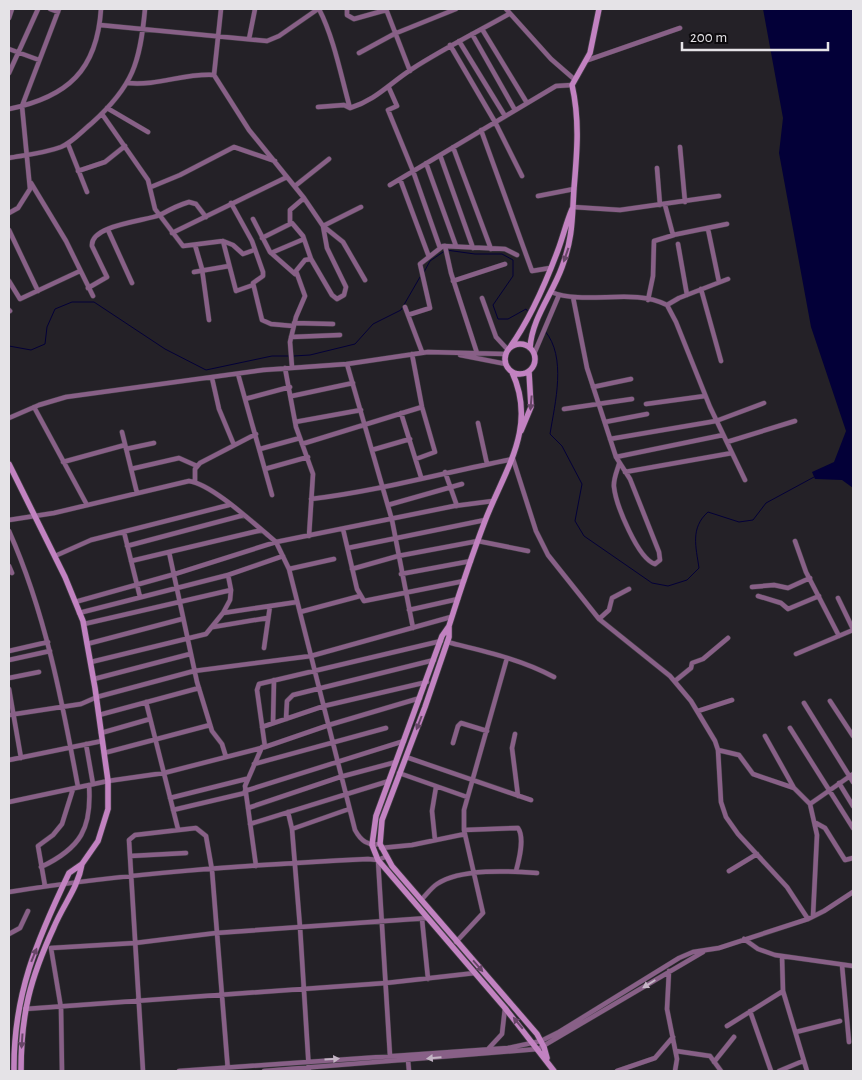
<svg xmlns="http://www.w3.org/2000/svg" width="862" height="1080" font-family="'Alegreya Sans',sans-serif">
<rect width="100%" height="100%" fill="#242127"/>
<!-- water -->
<path fill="#030038" d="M763,9H853V488L842,480L815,479L812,472L834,462L846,431L811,327L779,153L783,118Z"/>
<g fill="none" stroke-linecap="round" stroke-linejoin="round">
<!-- stream -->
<path stroke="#030038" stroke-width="1" d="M424,272L430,261L446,250L475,254H502L513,260V276L493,305L498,319H508L526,309L529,313
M545,331C567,357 555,403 550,434L562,446L582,484L575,521L584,536L652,583L668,586L687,580L699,568C696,547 690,528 708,512L739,522L753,520L766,503L814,477
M9,346L31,350L45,344L47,327L55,309L72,302H94L165,349L206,370L272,356H290
M294,356L310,355L355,344L373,324L401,310L420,277"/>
<defs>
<path id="street" d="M50,9L58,12
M221,9L214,75L249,130L304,198L323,226L343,242L365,280
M319,9C334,38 341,76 350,108
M347,9V15L354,19L386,10
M386,9L410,71
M506,9L551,59L574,79
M9,18L12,9
M100,25L267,41L279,36L318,9
M482,29L527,103
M472,34L515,110
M249,39L255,9
M459,41L505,116
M450,45L495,122L522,176
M9,49L39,60
M359,53L394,34L456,9
M588,60L680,28
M9,73L38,9
M128,83C158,86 184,73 214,75
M389,88L397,106L388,110L413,171L440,248
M318,107L344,105L350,108C376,100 390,83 412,69C443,49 477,32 509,14
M107,108L148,132
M9,109C68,97 97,70 101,9
M102,114L148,180L155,209L183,246L223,241L233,245L243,254L254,250
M481,130L532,271L550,268
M68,144L87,192
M453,147L491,249
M680,147L685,202
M440,155L473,248
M9,158C26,155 45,153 61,147C73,142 82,131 92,123C133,86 140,63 145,9
M426,163L456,246
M657,168L660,205
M78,171L105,162L125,146
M400,179L429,257
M31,183L66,241L93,296
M390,185L556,86L572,85
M295,186L329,159
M151,187L180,175L234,147L275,161
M538,196L574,189
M231,203L252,241L263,272V276L253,283L262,320L271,324L293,326
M665,205L673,235L727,224
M573,207L620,210L719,196
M9,213L18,208L30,189L22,106L59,9
M253,219L270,252L295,274
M290,224V210L304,198
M708,229L719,282
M9,230L38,291
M108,230L132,283
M172,233L287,177
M262,238L292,223L303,236L311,259
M223,241L236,291L253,285
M678,244L687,295
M195,245L202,269L209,320
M445,246L451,273L477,353
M271,253L304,239
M194,272L229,266
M9,281L20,299L80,271
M453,281L505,264
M88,288L107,277L92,246C90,225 145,221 160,215C169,210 178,205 189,202L196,204L206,217
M701,289L721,361
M551,292C587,306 632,287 667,305L676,322L710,407L745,480
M573,297L587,368L616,457L630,479L659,552L660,560L655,564C638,559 616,505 614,487C613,480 617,471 619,464
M482,298L496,337L508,350
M648,300L653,276L654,241L674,235
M667,305L679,298L728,279
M405,307L422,352
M9,310L10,311
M408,315L430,308L420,264L443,246L505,249L517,255
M294,323L333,324
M291,337L340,335
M412,354L422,407L435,452L416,459
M534,354L559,295
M460,355L506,364
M347,364L392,520L413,628
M292,367L290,342L296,317L305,296L296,271L305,260L311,259L332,295L337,299L344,295L346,287L327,248L323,226L361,207
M285,368L296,427L313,474L309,536
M238,374L272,495
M212,378L219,409L234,445
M593,387L631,379
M292,396L353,383
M245,399L290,387
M646,404L705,396
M34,407L87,505
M564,409L632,399
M401,413L421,477
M9,418L39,405L66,397L263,370L347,364L428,352L505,354
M295,422L361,410
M605,422L647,414
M478,423L487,464
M122,432L137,493
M610,439L716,421L764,403
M727,442L795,421
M302,444L422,407
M126,449L154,443
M260,449L300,438
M372,450L410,439
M616,457L723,435
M63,462L125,445
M131,469L179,458L197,466
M265,469L308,457
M445,472L457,506
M625,472L732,453
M195,482V469L200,463L256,434
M311,499C379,491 446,472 513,459L536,531L548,555L599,619L670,676L691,701L715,741L718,750L721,802L726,817L738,834L787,887L808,919
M388,505L462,484
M9,520L54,513L189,481C211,484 251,521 269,536L276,542L289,569L355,830C361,841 368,846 380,844
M343,529L357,589L364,601L464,581
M9,531C45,612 62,700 78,787
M124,532L140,597
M795,541L806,572L839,636
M127,546L244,515
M348,548L485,520
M169,552L197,682L212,731L222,744L226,757
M55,556L91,540L229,505
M131,561L262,530
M9,566L12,573
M289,569L334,559
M352,569L398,556L478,541L528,551
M401,574L471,561
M752,587L774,585L788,588L810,578
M758,596L781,603L788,609L819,596
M838,598L853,629
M75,602L175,574L276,542L454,506L493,501
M409,610L458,599
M300,612L360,596
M79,613L228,575L283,556
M223,613L297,602
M599,619L609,610L612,598L629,589
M84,624L231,590
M213,627L267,618
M447,642C483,651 521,659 554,677
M87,644L182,619
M264,648L270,606
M9,651L48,642
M796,654L853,630
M9,660L50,651
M91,662L206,634L223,613L230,600L231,590L228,575
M9,678L39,672
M94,679L190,654
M675,681L691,668L692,663L703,659L728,638
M9,689L21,758
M830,701L853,736
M146,702L178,829
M804,703L853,782
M698,711L732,700
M9,715L81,704L97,697L194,671L311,656L451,617
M99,715L199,688
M286,719L287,701L293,695L434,660
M273,723L274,680
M262,727L324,706L427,682
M790,728L853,828
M101,733L150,719
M515,734L512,748L518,796
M765,736L794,788
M453,743L458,726L461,723L487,731
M86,744L93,784
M265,747L257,690L259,684L441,641
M718,750L739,755L753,774L794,788L810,804
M104,753L210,725
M406,757L531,800
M9,760L102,741
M254,764L386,728
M399,773L467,797
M839,783L853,806
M245,791L404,741
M170,798L246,779
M9,802L108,781L164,773L265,747L329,725L420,698
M248,808L340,777L396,762
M173,810L245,793
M288,812L292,829L300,927L309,1071
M816,823L825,828L845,860L853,858
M250,824L389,781
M292,829L349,809
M464,830L518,828C525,838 519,860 516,871
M435,840L432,811L436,787
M381,848L412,845L465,834
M130,856L186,853
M378,860L390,1056
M256,866L245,786L262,747
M41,867C81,848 92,828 89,785
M729,871L757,854
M45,886L38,846L53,835L62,824L73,789
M9,892C127,873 248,865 368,859L378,860L385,857
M421,900C426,895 431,888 437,884C461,868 510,871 537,873
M813,916L817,835L810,804L853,774
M422,919L428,979
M9,934L20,928L28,911
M744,939L758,949L775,955L853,966
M456,942L483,913L464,830V810L507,658
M51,948L135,943L216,933L428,918
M51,948L61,1008L62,1071
M782,956L783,991L807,1071
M842,965L849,1042
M669,971L667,1009L677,1059L675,1071
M25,1009L386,983L475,973
M750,1011L771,1071
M727,1026L783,991
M796,1032L840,1021
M489,1048L502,1034L505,1008
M676,1051L710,1056L721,1071
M408,1060L409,1071
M714,1062L734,1037
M143,1071L129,840L135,835L196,828L206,836L212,870L228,1071
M179,1071L508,1048L541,1041L559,1032L679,958L693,952L719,948L808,919L824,911L853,892
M264,1071L538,1049L703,952
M617,1071L655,1058L673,1037
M779,1071L803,1061"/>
<path id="secondary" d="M505 359a15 15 0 1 1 30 0a15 15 0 1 1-30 0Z
M530,348C532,318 552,295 562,267C573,237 572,219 574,188C577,153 580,120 572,85L590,53L599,9
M508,350C530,320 545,285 558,250C563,237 566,223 572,209
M512,372C538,428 504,471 485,521C472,555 460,591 449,626L442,636L376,816L372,845L378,860L505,1008L554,1071
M521,431L531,407L529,372
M9,464L65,577L83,621L95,688L108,781V809L98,841L82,864L69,873C37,940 13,995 14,1071
M449,626V637L425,707L382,820L380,844L392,866L537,1034L544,1047L547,1058
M21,1071C21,1013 30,979 54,927C63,905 78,888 82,864"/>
</defs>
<!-- street casing -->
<use href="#street" stroke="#3f3c42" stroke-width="5.5"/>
<!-- secondary casing -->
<use href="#secondary" stroke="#3f3c42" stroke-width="7"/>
<!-- street -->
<use href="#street" stroke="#886087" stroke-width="4.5"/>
<!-- secondary -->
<use href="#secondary" stroke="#c282c1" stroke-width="5.5"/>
</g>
<!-- one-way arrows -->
<defs><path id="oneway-solid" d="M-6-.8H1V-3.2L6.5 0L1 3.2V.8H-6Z" transform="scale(1.25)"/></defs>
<g fill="#684668">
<use href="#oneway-solid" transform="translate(566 255) rotate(109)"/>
<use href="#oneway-solid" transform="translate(531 403) rotate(95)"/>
<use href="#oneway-solid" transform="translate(419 723) rotate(111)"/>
<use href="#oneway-solid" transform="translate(34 955) rotate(-68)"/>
<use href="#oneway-solid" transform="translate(478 966) rotate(49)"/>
<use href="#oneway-solid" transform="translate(518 1023) rotate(-130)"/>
<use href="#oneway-solid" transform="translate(22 1041) rotate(94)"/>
</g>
<g fill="#c4b5c5">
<use href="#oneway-solid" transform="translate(649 984) rotate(148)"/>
<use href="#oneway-solid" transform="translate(434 1058) rotate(175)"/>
<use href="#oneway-solid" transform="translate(332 1059) rotate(-4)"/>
</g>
<!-- border -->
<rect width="862" height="1080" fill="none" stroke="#e5e3e7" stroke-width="20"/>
<!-- scale -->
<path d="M682 42v8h146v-8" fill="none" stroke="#e5e3e7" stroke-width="2.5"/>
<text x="690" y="42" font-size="15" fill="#e5e3e7" stroke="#0d0b0e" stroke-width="4" paint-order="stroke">200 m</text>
</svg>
